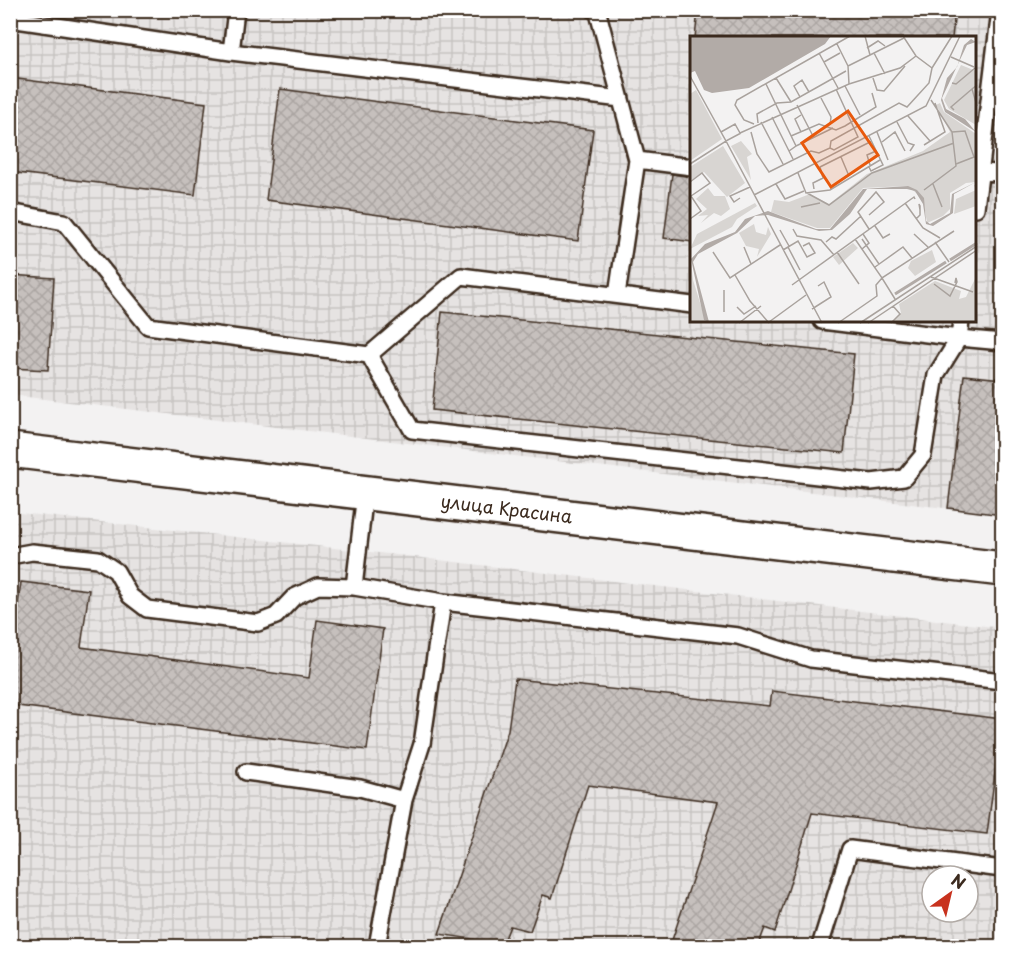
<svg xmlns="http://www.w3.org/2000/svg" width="1013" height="957" font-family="'Playpen Sans',sans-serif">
<defs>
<pattern id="industrial-grid" width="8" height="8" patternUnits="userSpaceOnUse" patternTransform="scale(1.5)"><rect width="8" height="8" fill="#e6e3e2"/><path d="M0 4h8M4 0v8" fill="none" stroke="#c6c3c1"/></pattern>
<pattern id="building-cross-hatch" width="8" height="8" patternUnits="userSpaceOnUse" patternTransform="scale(1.5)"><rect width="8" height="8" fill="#c6c0bd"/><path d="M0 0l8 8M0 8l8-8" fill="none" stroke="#aba5a2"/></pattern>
</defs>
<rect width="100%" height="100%" fill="#f3f2f2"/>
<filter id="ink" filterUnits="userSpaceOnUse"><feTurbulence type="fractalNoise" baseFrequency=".0167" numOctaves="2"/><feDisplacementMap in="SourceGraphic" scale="12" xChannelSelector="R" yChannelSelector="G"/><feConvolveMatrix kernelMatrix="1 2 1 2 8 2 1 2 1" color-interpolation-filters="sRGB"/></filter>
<g filter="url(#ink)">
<!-- industrial -->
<path fill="url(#industrial-grid)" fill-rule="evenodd" d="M11,11H1002V515L11,395ZM692,38H976V321H692Z
M11,512L406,556L1002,628V946H11ZM932,876H968V912H932Z"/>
<!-- building -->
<path fill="url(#building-cross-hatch)" stroke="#3b2a1e" stroke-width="1.5" d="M698,10H955L952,38H695Z
M10,78L206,103L195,195L10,172Z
M280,89L593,130L578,241L266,200Z
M672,174L692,177V242L664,238Z
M10,275L54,278L48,370L10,368Z
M442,312L854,354L844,453L432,410Z
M964,375L1002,379V515L948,508Z
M21,582L89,590L81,647L309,678L317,620L383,629L367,750L10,705V661Z
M515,679L770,706L772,691L1002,719L987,834L812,813L775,932L765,928L758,946H670L718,802L588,785L552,898L543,895L530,931L510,926L503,944L439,934L508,730Z"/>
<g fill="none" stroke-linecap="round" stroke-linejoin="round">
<defs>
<path id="lane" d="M594,10L598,13L637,160L692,167
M10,19L231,52L621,99
M231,52L236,10
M976,172L1002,173
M976,208L1000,10
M10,212L64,222L148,326L369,355L461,276L692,305
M617,295L637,160
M822,321L959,338L1002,342
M369,355L412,430L871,482L904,478L923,455L936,375L959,338L961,321
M10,556L32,552L98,559L116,571L130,596L147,609L258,623L276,616L294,597L318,586L354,587L443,602L738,636L811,659L1002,681
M354,587L365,493
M246,772L360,788L404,800
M377,946L404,800L422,744L443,602
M820,946L850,849L1002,869"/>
<g id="secondary">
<path id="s1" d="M10,450L1002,569"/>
</g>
</defs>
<!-- lane casing -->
<use href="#lane" stroke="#3b2a1e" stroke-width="20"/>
<!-- secondary casing -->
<use href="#secondary" stroke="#3b2a1e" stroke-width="38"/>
<!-- lane -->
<use href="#lane" stroke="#fff" stroke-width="15"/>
<!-- secondary -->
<use href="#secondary" stroke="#fff" stroke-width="33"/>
</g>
</g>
<g text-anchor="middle" stroke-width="4.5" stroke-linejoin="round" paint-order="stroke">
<!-- street labels -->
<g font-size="18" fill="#3b2a1e" stroke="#fff">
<text dy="6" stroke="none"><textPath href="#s1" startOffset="500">улица Красина</textPath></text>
</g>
</g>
<!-- overview -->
<g transform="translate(690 36)">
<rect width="286" height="286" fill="#f3f2f2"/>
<path d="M51,105L62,118L57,121L61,144L41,110ZM18,152L24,160H35L40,173L31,180L24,177L11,187L18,179L8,180L17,173L6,163ZM64,188L66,196L76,199L78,191L81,198L67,221L69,213L56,210L49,197ZM163,207L168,212L149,229L143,221ZM242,214L246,226L225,240L218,232L221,225Z" fill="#d8d5d2"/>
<path d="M271,29L286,35V89L259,73L254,64ZM6,54L32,103L0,125V58ZM250,67L254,76L286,98V146L276,147L260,157V173L253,180L237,187L233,162L217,150L173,152L140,192H127L81,176L84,164L99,166L120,158L139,168L177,138L233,115L260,96L246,69ZM33,110L55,147L37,161L14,136L0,145V131ZM284,149H286V170L264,178L266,163L286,154ZM65,167L67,170L47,183L42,191L0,213L7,198ZM0,217L3,244L16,286H0ZM286,241V286H202L211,277L209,268L245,245L271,255L269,263L276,261Z" fill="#d8d5d2"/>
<path d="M0,0H141L135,8L59,52L22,57L14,54L5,35L0,37ZM281,3L286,6L277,9L252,62L256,73L275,83L286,96L255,76L251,64L257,42L267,31L274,9ZM286,146L264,158L263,177L243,190L236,188L233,168L225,155L217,153H177L160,178L142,194L129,195L78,179L65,180L47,197L8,218L3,226L19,286L14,284L1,223L15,208L45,196L55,183L78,175L126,193H140L173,153L218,150L227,154L234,162L236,185L240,188L260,177L262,158Z" fill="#b2aba7"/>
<path fill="none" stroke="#b2aba7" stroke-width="3" d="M260,224L287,207M205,258L256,226"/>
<path fill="none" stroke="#a9a29d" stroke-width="1.5" d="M175,0L180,19M147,8L158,30M177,12L188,5L195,10M129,17L148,52M184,17L195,38M261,21L284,31M134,26L150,17M242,32L262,0M0,40L36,105L51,97M86,42L101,66M183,42L187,54L194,55L215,30M262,47L266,48L285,32M76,48L106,110L99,115M159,48L210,32L226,20M287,49L282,53L287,70M155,50L170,79M110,61L104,50L112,44L119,56M131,62L141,81L140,89M107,69L124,102M264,74L261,71L282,53M111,79L105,83L111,96M218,80L240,105M82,81L103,123M71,86L93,128M207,86L218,107L224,109L220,115M68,87L67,78L87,67L101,66L156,35M64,88L54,84L45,69L47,64L160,0M31,96L45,88L50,97M61,96L67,118L79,136L121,115L129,117L140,112L141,105L209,67L217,71L239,47L242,32L226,20L213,0M187,96L198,124M262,96L275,95L284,121L266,128M50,97L159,48L158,30L214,2M101,100L129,88L146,94L155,90L186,71L182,57M192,106L205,96L215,115M234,109L255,96L245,67M106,110L143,92M140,112L144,114L168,101L146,53M151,121L159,140M0,128L36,105L132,287M180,129L177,119L186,115M179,131L181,135L193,129L179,100M108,137L116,157L140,154L190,124M0,146L12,137L20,147L1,160M86,148L95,163L114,155M243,148L252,171M124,153L123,147L133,142L130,131L182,105M234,154L266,130L262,96L241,64M117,157L139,169L182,137L264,107M64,159L236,70L270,0M50,162L44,166L40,160L60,151M215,167L233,192L250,202M111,171L130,167M0,183L11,175L1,160M226,183L230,179V170L229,168L230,174M185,190L193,202L200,198M103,193L107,200L131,204L144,219M179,193L168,176L186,156L194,166L179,179M90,194L99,210M224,198L239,212M165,203L192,242L264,195M172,203L189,228M136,206L142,201L146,203L171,180M245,206L259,226M54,211L61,228M98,211L110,234M172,213L179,207L173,198M93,214L108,205L117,221L125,217L119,207L113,210M23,216L40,242L90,209M147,216L169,248M185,231L213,211L222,222M45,239L60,265L79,287M241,241L283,256M244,248L260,260L267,246L266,242L265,247M102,249L224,161L225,163M34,254V276M47,271L54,278L66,270M122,273L141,261L134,246L128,250M79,286L116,259M49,287L71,270M148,287L187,260L186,249L192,242L205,263M170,287L287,210M178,287L287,214M201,287L210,278L203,270"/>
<path fill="#e8590c" fill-opacity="0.15" stroke="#e8590c" stroke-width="3" d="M158,75L188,119L141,151L112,107Z"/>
<rect width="286" height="286" fill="none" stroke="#3b2a1e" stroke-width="3"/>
</g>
<!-- margin -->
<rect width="1013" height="957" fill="none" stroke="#fff" stroke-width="36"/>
<rect x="18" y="18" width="977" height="921" fill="none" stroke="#3b2a1e" stroke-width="2" filter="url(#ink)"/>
<!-- north arrow -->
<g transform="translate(950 894) rotate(34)"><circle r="28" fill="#ffffff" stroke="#b1aaa5" stroke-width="1.5"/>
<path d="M0-4.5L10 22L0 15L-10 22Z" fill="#c8321e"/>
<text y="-9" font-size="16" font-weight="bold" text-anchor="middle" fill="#3b2a1e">N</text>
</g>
</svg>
